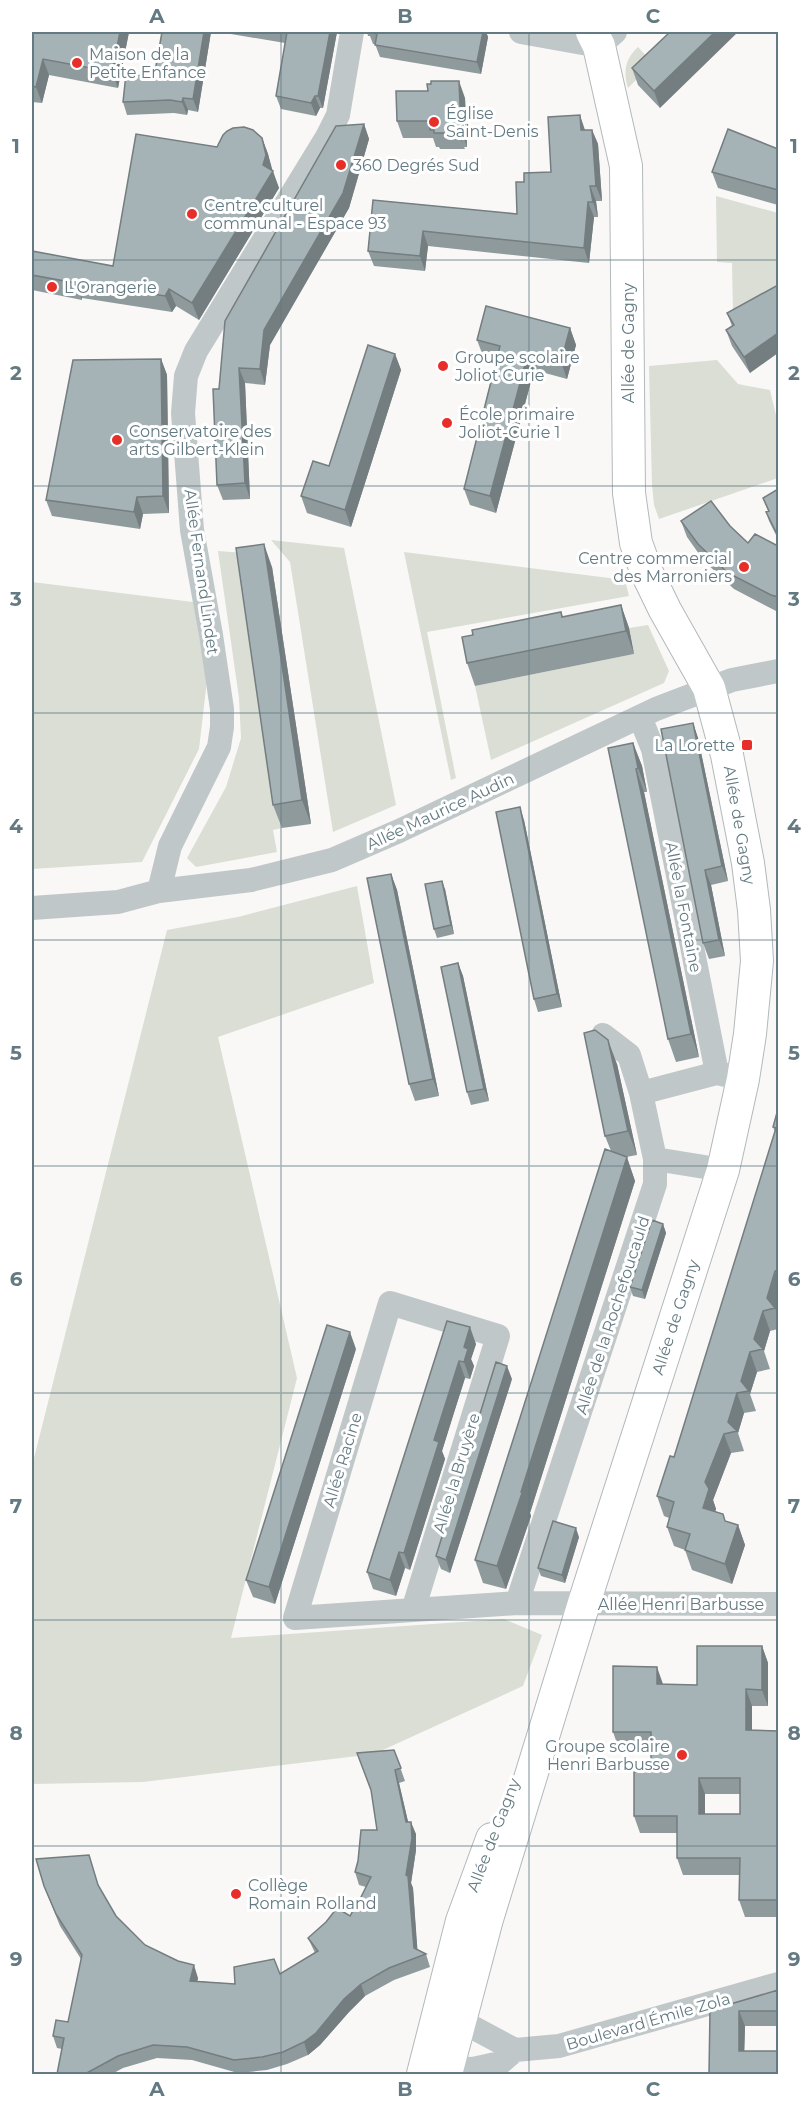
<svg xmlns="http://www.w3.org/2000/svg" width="810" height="2106" font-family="Montserrat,sans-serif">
<rect width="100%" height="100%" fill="#f9f8f6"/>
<!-- green -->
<path fill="#daded5" d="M638,47L653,63L628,88C623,72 625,59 638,47Z
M716,196L778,213V294L733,316L732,263L717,262Z
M717,360L738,384L770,390L778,424V478L659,519L654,505L652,485L649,366Z
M271,540L344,548L396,805L333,832L290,562Z
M218,551L245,553L244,572L282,828L273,830L277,852L196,867L187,858L226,787L241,738L239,698Z
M404,552L625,580L629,596L427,632L456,778L451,780Z
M32,582L193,602L207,680L199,749L142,862L32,869Z
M648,625L669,671L664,683L491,760L475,686L634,654L629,628Z
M357,886L374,983L218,1037L297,1378L231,1638L504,1619L542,1635L523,1686L374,1754L143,1782L32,1784V1466L167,930L238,917Z"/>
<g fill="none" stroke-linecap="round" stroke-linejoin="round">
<defs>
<path id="major" d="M423,2074L462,1921L492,1839
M446,2074L487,1919L584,1603L723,1170L743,1079L750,1034L757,961L754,910L748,863L727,755L709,688L665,610L647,573L636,543L629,493L626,166L599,46L592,32"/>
</defs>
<!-- major casing -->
<use href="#major" stroke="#b1b9bc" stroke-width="34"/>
<!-- minor -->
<path stroke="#c0c7c9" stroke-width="24" d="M521,32L599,46L615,32
M640,717L653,749L717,1073L743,1079
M159,891L170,846L219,747L222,727V709L211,635L192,530L183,413L186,376L196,351L327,137L338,115L352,32
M32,908L118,902L159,891L251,880L332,860L399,831L656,709L732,680L778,671
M641,1093L717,1073
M655,1159L723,1170
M517,1603L655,1184V1159L641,1093L629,1055L603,1035
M413,1610L498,1336L390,1303L295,1618L517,1603L778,1604
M459,2020L515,2050L559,2046L778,1984
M437,2054L448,2068L473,2069L500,2063L515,2050"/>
<!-- major -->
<use href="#major" stroke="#fff" stroke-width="32"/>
</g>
<!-- wall -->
<path fill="#8f9a9d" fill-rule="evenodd" d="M32,32H129L118,88L49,75L42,103L32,102Z
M211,32L198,112L188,110L187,115L174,113L127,115L123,102Z
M219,32H337L323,108H320L316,116L281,109L276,96L285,43Z
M367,32H486L488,37L481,74L380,57L375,44H373L370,36H368Z
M670,32L660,108L638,85L632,68Z
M465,98L467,147H464L465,149H440L439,147H436L433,138H403L397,121Z
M364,124L369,139L349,208L270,345L265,385L245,383L250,499L223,500L217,485L219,389Z
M585,130H592L598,144L602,201H596L598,217H594L589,263L428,246L425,271L374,266L368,251L373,200L517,214L524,182L551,172Z
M262,138L268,154L272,171L279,188L199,320L176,306L172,312L82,298V300L32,290V251L113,266L217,147Z
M778,149V205L718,188L712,172Z
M778,285L750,373L732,346L726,330L732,326L727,313Z
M570,328L576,345L567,379L534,370L496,513L470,505L464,489L496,360L483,356L477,340Z
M395,354L401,370L351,527L307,513L301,496L329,466Z
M161,359L167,375L169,513L143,514L140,529L52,516L46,500Z
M778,489V539L769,521L766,512L768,511L763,498Z
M681,521L730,526L748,543L778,546V612L734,589L704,561L687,537Z
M272,567L311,824L282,828L273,805Z
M621,605L629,628L634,654L475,686L467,663L473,635L561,612L563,617Z
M693,723L698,738L728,881L711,885L725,956L709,959L703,943Z
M633,743L642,766L647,792H644L699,1057L676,1062L668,1039Z
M524,820L562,1007L538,1012L534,999Z
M391,874L397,890L439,1096L415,1101L409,1084Z
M445,889L454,934L437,938L434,929Z
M458,963L463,976L489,1101L471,1105L467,1092Z
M617,1064L637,1155L626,1157L635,1181L530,1513L531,1516L506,1589L483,1583L475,1560L611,1151L605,1136Z
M778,1109V1303L776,1310L778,1317V1329L770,1331L764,1351L770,1369L757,1372L750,1394L756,1411L744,1413L738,1433L744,1451L731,1453L713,1500L716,1509L715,1512L725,1521L738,1525L745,1545L732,1584L692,1570L685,1550L674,1546L667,1527L669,1518L664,1516L657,1496L674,1457L775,1132L773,1127Z
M663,1224L666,1233L645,1299L633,1296L630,1287Z
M447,1321L476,1344L471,1359L474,1366L470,1379L465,1378L454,1412L442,1451L445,1459L410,1570L405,1568L396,1596L373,1589L367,1572Z
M356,1349L275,1604L253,1597L246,1580Z
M512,1379L450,1573L441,1569L436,1556Z
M579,1537L565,1583L541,1576L538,1568Z
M762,1646L768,1663V1706H752V1730L778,1731V1917H745L739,1900L740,1875H683L677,1858V1833H640L634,1816L651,1772V1749H619L613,1732L663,1684L697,1685ZM705,1794H740V1814H705Z
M394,1750L405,1781L399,1783L408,1822L416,1834V1850L411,1883L413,1888L417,1950L426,1954L430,1967L394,1980L365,1996L349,2012L320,2045L308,2055L287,2064L267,2070L238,2073L192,2060L157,2058L123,2068L112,2074H57L62,2049L57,2048L53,2036L68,2022L81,1959L60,1926L44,1886L89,1855L99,1888L116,1916L145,1945L198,1978L197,1981L235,1984L280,1974L315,1953L308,1938L350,1916L360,1899L366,1887L359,1885L355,1872L377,1830Z
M778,1990V2026H745L744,2051L709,2074L710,2010Z"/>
<!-- shaded-wall -->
<path fill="#747d7f" d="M120,32H129L118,88L112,72Z
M204,32H211L198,112L193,99Z
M330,32H337L323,108L318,96Z
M483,32H486L488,37L481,74L477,62Z
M715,32H738L660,108L654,91Z
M43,59L49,75L42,103L36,87Z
M459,81L465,98L467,147L461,130Z
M315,96L320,108L316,116L311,103Z
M183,98L188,110L187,115L182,102Z
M580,115L585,130H581Z
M364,124L369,139L349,208L270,345L265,385L260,369L264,330Z
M458,130L464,147L465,149L458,133Z
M592,130L598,144L602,201L596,186Z
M262,138L268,154L273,172V171L279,188L199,320L192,303L263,165Z
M590,186L596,201L598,217L593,202Z
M588,202L594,217L589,263L584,248Z
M423,231L428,246L425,271L420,256Z
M76,281L82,298V300L76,283Z
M169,289L176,306L172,312L165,296Z
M570,328L576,345L567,379L561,362Z
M778,333V353L750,373L744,357Z
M528,353L534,370L496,513L490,496Z
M395,354L401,370L351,527L345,510Z
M161,359L167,375L169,513L163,496Z
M239,368L245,383L250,499L245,483Z
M137,497L143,514L140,529L134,512Z
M264,544L272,567L311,824L302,800Z
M621,605L629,628L634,654L626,631Z
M693,723L698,738L728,881L722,866Z
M633,743L642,766L647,792L638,768Z
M636,769L644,792L699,1057L691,1034Z
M520,807L524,820L562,1007L557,994Z
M705,870L711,885L725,956L719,940Z
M391,874L397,890L439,1096L433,1079Z
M442,881L445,889L454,934L451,925Z
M458,963L463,976L489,1101L484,1089Z
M608,1040L617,1064L637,1155L628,1131Z
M627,1157L635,1181L530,1513L531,1516L506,1589L497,1566Z
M663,1224L666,1233L645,1299L642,1290Z
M775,1271L778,1280V1303L776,1310L767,1298Z
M763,1311L770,1331L764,1351L754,1339Z
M470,1327L476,1344L471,1359L474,1366L470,1379L464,1362V1347Z
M350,1332L356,1349L275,1604L269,1587Z
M750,1352L757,1372L750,1394L749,1391L741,1381Z
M459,1361L465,1378L442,1451L445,1459L410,1570L404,1553L434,1440Z
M507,1366L512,1379L450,1573L446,1560Z
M737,1393L744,1413L738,1433L737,1431L728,1422Z
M724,1434L731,1453L713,1500L716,1509L710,1527L703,1508L705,1482Z
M738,1525L745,1545L732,1584L725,1564Z
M576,1528L579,1537L565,1583L562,1575Z
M399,1552L405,1568L396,1596L390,1580Z
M762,1646L768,1663V1706L762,1690Z
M657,1667L663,1684H657Z
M746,1689L752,1706V1747L746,1730Z
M395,1770L399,1783L411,1834L406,1822Z
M699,1778L705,1794V1831L699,1814Z
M411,1822L416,1834V1850L411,1883L413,1888L418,1957L414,1948L406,1875Z
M194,1965L198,1978L195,1993L190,1981Z
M361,1984L365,1996L349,2012L320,2045L308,2055L304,2042L344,1999Z
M739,2011L745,2026L744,2066L739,2051Z"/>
<!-- building -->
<path fill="#a6b3b6" stroke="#747d7f" stroke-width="1.5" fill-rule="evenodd" d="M32,32H120L112,72L43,59L36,87L32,86Z
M162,32H204L193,99L183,98L182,102L170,100L123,102L126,74L154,77Z
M287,32H330L318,96H315L311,103L276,96Z
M369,32H483L477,62L375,45L377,34Z
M670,32H715L654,91L632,68Z
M431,81H459L461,130H458V133H434V130H430V121H397L396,91H428L427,84H431Z
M580,115L581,130H592L596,186H590L593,202H588L584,248L423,231L420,256L368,251L373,200L517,214L516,182H524V173L551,172L548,117Z
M364,124L343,193L264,330L260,369L239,368L245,483L217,485L213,389H219L225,321L336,126Z
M244,127L253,130L262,138L266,155L263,165L273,171L192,303L169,289L165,296L76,281V283L32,275V251L113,266L136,134L217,147L223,135L227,131L233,128Z
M728,129L778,149V190L712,172Z
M778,285V333L744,357L726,330L734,325L727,313Z
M486,306L570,328L561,362L528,353L490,496L464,489L500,346L477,340Z
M368,345L395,354L345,510L301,496L313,461L329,466Z
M161,359L163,496L137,497L134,512L46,500L73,360Z
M778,489V536L766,512L769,511L763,498Z
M711,501L730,526L748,543L755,534L778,546V597L771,595L728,573L698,544L681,521Z
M264,544L302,800L273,805L236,548Z
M621,605L626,631L467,663L462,637L473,635L472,630L561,612L562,617Z
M693,723L722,866L705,870L719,940L703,943L661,729Z
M633,743L638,768L636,769L691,1034L668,1039L608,748Z
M520,807L557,994L534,999L496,812Z
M391,874L433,1079L409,1084L367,878Z
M442,881L451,925L434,929L425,884Z
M458,963L484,1089L467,1092L441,967Z
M595,1030L608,1040L628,1131L605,1136L584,1033Z
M778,1109V1270L775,1271L767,1298L775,1308L763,1311L754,1339L763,1349L750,1352L741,1381L749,1391L737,1393L728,1422L737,1431L724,1434L705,1482L709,1489L703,1508L723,1514L725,1521L738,1525L725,1564L685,1550L690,1534L667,1527L674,1502L657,1496L670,1456L674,1457L776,1128L773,1127Z
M605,1149L627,1157L521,1492L522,1493L497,1566L475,1560Z
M652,1220L663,1224L642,1290L630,1287Z
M447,1321L470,1327L464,1347L468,1349L464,1362L459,1361L448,1396L434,1440L439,1442L404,1553L399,1552L390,1580L367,1572Z
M327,1325L350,1332L269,1587L246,1580Z
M496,1362L507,1366L446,1560L436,1556Z
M553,1521L576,1528L562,1575L538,1568Z
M697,1646H762V1690L746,1689V1730L778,1731V1900H739L740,1858H677V1816H634V1772H651V1732H613V1666L657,1667V1684L697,1685ZM699,1778H740V1814H699Z
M394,1750L401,1768L395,1770L406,1822H411L412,1838L406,1875L408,1876L414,1948L426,1954L389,1968L361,1984L344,1999L316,2033L304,2042L283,2052L262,2057L234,2060L187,2047L153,2045L118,2056L85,2074H57L64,2038L53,2036L56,2020L68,2022L82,1955L56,1914L44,1886L36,1859L89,1855L98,1885L116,1916L145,1945L178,1961L194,1965L190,1981L235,1984L234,1967L274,1959L280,1974L318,1951L308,1938L326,1922L337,1908L350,1916L360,1899L371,1877L355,1872L358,1861L361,1830H377L371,1790L357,1753Z
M778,1990V2011H739V2051H778V2074H709L710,2010Z"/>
<!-- grid -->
<path fill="none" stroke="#637a82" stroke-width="1.5" stroke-opacity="0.55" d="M281,32V2074M529,32V2074M32,260H778M32,486H778M32,713H778M32,940H778M32,1166H778M32,1393H778M32,1620H778M32,1846H778"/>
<!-- markers -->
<g fill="#e72e28" stroke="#fff" stroke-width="2">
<circle cx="77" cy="63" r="6"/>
<circle cx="434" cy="122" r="6"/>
<circle cx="341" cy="165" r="6"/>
<circle cx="192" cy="214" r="6"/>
<circle cx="52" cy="287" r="6"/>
<circle cx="443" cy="366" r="6"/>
<circle cx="447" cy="423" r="6"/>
<circle cx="117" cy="440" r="6"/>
<circle cx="744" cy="567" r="6"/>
<rect x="741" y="739" width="12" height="12" rx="3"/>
<circle cx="682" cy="1755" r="6"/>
<circle cx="236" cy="1894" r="6"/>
</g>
<g text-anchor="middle" stroke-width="6" stroke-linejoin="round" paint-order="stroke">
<!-- poi labels -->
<g font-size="16" fill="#637a82" stroke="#fff" text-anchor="start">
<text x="89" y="60">Maison de la<tspan x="89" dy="18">Petite Enfance</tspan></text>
<text x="446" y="119">Église<tspan x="446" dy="18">Saint-Denis</tspan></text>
<text x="353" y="171">360 Degrés Sud</text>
<text x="204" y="211">Centre culturel<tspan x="204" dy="18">communal - Espace 93</tspan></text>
<text x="64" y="293">L'Orangerie</text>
<text x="455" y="363">Groupe scolaire<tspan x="455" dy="18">Joliot Curie</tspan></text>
<text x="459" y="420">École primaire<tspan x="459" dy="18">Joliot-Curie 1</tspan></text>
<text x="129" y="437">Conservatoire des<tspan x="129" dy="18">arts Gilbert-Klein</tspan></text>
<text x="732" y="564" text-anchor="end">Centre commercial<tspan x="732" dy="18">des Marroniers</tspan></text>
<text x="735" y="751" text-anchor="end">La Lorette</text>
<text x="670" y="1752" text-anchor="end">Groupe scolaire<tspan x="670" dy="18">Henri Barbusse</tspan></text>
<text x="248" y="1891">Collège<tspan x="248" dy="18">Romain Rolland</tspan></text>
</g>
<!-- street labels -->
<g font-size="16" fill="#637a82" stroke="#fff">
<text transform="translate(628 343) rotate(-90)" y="6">Allée de Gagny</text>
<text transform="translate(202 572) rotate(82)" y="6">Allée Fernand Lindet</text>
<text transform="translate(440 811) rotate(-25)" y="6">Allée Maurice Audin</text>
<text transform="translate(740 825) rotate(80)" y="6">Allée de Gagny</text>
<text transform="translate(684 907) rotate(79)" y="6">Allée la Fontaine</text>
<text transform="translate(612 1315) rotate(-72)" y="6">Allée de la Rochefoucauld</text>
<text transform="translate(675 1317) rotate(-72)" y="6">Allée de Gagny</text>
<text transform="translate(342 1460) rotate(-73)" y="6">Allée Racine</text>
<text transform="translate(456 1473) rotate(-73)" y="6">Allée la Bruyère</text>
<text x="681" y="1610">Allée Henri Barbusse</text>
<text transform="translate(493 1835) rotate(-69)" y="6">Allée de Gagny</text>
<text transform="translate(648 2021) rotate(-16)" y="6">Boulevard Émile Zola</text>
</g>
</g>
<!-- border -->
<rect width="810" height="2106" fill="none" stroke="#ffffff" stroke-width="66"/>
<rect x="33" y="33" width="744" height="2040" fill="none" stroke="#637a82" stroke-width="2"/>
<g font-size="20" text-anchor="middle" font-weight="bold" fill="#637a82">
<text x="157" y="23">A</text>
<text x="405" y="23">B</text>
<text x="653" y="23">C</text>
<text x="16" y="153">1</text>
<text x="794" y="153">1</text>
<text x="16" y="380">2</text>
<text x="794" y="380">2</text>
<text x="16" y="606">3</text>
<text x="794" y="606">3</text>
<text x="16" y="833">4</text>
<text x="794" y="833">4</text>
<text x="16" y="1060">5</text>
<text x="794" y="1060">5</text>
<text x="16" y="1286">6</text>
<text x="794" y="1286">6</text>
<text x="16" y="1513">7</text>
<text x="794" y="1513">7</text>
<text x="16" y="1740">8</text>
<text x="794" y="1740">8</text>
<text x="16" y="1966">9</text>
<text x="794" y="1966">9</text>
<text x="157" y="2096">A</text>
<text x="405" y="2096">B</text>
<text x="653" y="2096">C</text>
</g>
</svg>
